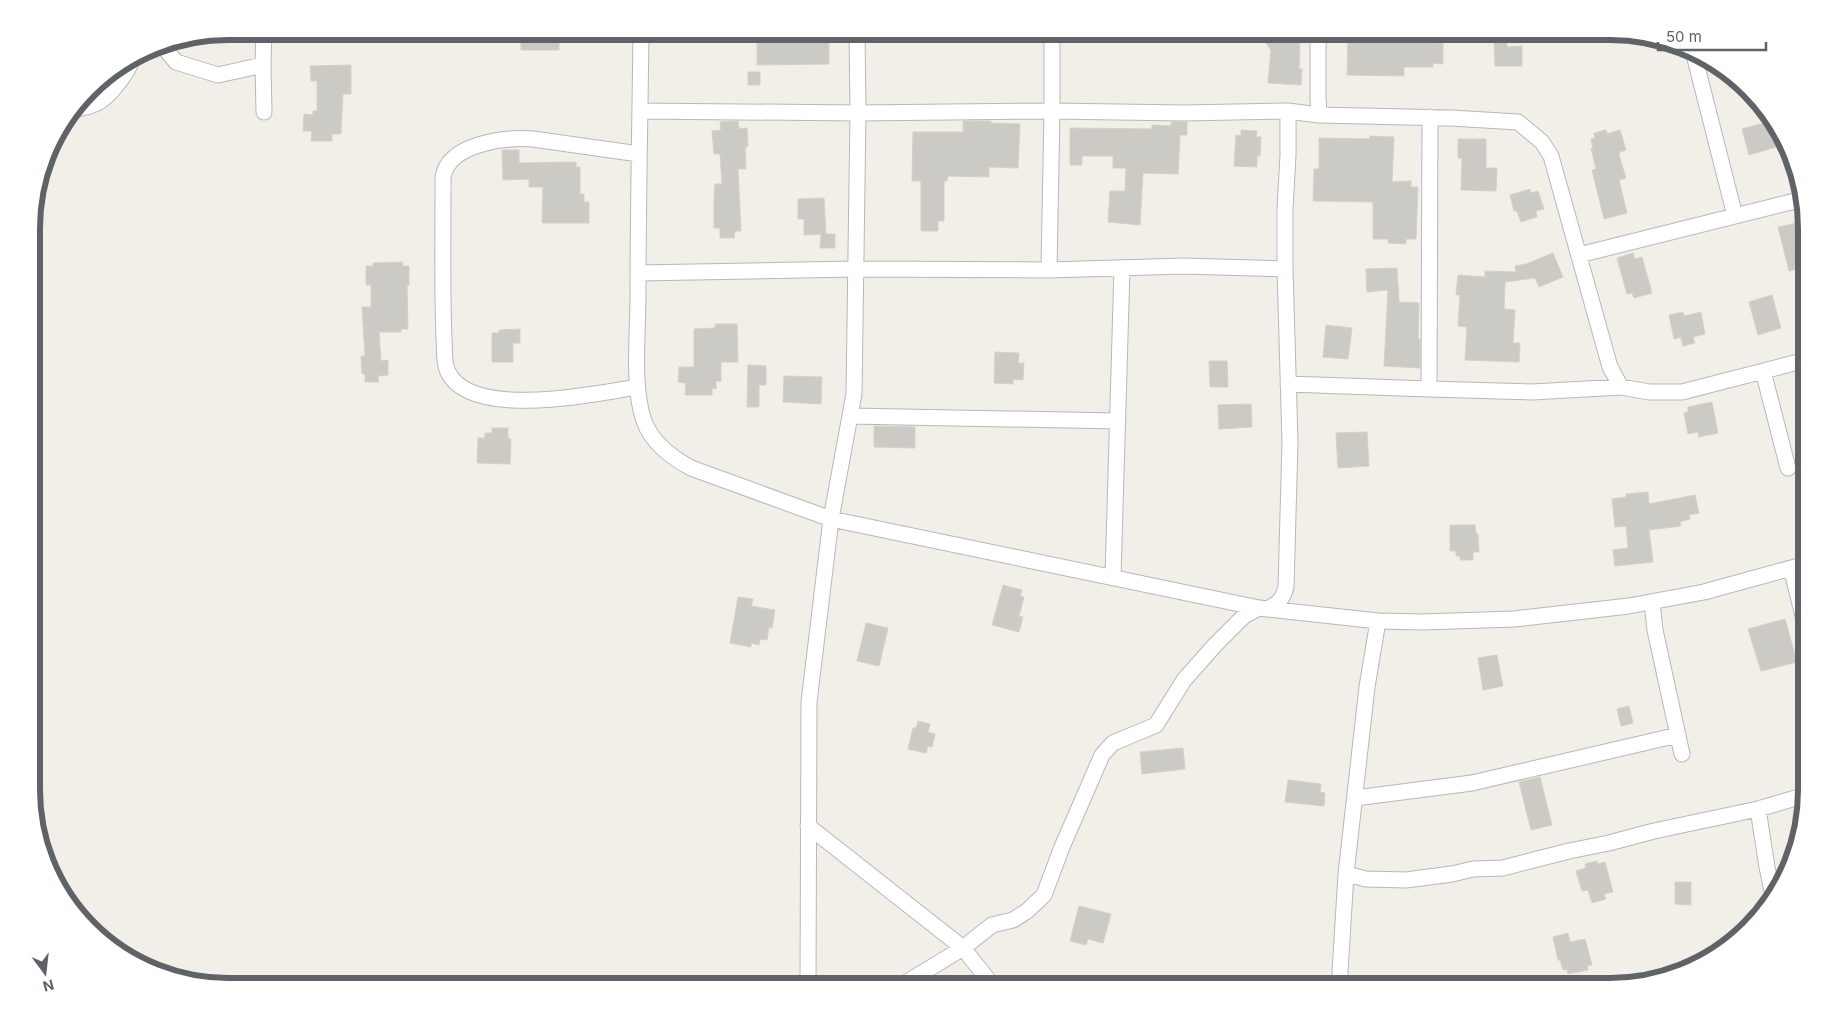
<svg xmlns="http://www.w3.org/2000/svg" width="1838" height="1018" font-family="Inter,sans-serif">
<rect width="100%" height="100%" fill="#f1efe8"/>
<!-- building -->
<path fill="#cccac5" stroke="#d6d1c6" d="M521,31H559V50H521Z
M1267,31H1296V41H1300L1299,69H1302L1301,85L1268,83L1271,50L1266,43Z
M1404,38V42L1443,43V64L1433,63V67H1404V76L1347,75L1348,40L1378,41V39Z
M829,40V64L757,65V41Z
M1494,42H1507V47L1522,46V66H1495Z
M351,65V94H343L341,134H332V141H311L312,131H303L304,114L313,115V111H317V81H311L310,66Z
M748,72H760V85H748Z
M1774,120L1785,142L1775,145L1776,147L1749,155L1742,129Z
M738,121L739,129L747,128L748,146L745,148L746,169H738L741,231H735L734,238H720V228H714V195L715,184H722L720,154H714L712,131L721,130L720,122Z
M963,121H991V123L1020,124L1018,168L989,167V177L948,176L947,181H944V221H938V231H921V181H912L913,132H963Z
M1171,122H1187V135H1180L1178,174L1143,173L1140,225L1108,222L1110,191H1125L1126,168H1113V156H1082V165H1070V128L1152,129V125L1171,126Z
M1241,130L1257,131L1256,137H1261L1260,156H1257V167L1234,166L1236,135L1241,136Z
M1606,130L1607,134L1620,130L1626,150L1620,152L1619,155L1626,178L1619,180L1627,213L1604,219L1592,170L1596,169L1591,148H1593L1591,139L1595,138L1594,133Z
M1370,136L1394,137L1392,182L1411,181V187H1418L1416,239H1406V244L1388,243V239H1373V202L1313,201L1314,169H1319V138L1370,139Z
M1458,139H1486V168H1497L1496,191L1461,190L1462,158H1458Z
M502,150H519V163L576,162V167H580V194H584V202H589V223H542L543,187H529V179L503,180Z
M1530,189L1531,193L1538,191L1544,209L1536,211L1537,217L1521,222L1517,211H1514L1510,195Z
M824,198L826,234H835V248H820L821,234L804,235V219H798V199Z
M1798,223L1805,253L1799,255L1802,268L1789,271L1778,227Z
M1553,253L1563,277L1539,287L1535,278L1505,282L1504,309L1515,310L1513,343H1520L1519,362L1465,360L1467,327L1458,326L1460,295H1456L1458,275L1485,277V271L1516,272L1515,266L1526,264Z
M1633,253L1635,259L1642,257L1652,293L1634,298L1632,293L1627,294L1617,258Z
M403,262L402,266H409V285H407L408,329H401V332H379L381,361L388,360V375L378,376L379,382H365V374H362L361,356H365L362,307H371V285H366V266H373V263Z
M1397,268L1399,302L1419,303L1418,339H1420V368L1384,366L1388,290L1367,292L1366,269Z
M1772,295L1781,328L1758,335L1749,302Z
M1683,312L1684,316L1701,312L1705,334L1693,337L1695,343L1683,346L1681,337L1674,339L1669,315Z
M715,324H737L738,362H721V381H716V389L712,388V395H685L686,383L678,382L679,367H694V329L715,328Z
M1326,325L1352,328L1348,359L1323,357Z
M520,329V343H513V362H492V333H499V330Z
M995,352L1019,353L1018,363H1024L1023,380L1013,379V384L994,383Z
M1209,361H1227L1228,387H1210Z
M748,365L766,366V385H759V407H747Z
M784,376L822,377L821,404L783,402Z
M1712,402L1718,433L1699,437L1698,432L1688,434L1684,413L1688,412V407Z
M1251,404L1252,427L1219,429L1218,405Z
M874,426L915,427V448L874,447Z
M492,428H508V438L511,439L510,464L477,463L478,438H485V433H492Z
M1367,432L1369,466L1338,468L1336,433Z
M1648,492L1649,504L1695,495L1699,513L1689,515L1690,519L1680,522L1681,526L1649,530L1653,562L1615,566L1613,550L1628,548L1626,526L1615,527L1612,499L1626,497V494Z
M1450,525H1475L1476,534H1478L1479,552H1473V560H1460V556H1456V551H1450Z
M1003,585L1022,590L1020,596L1024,597L1019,616L1023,617L1019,632L992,625Z
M738,597L753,599L751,606L775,610L772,628L769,627L767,640L760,639L759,645L751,643V647L730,643Z
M1785,619L1797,662L1761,671L1748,629Z
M866,623L888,628L879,666L857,661Z
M1497,655L1503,686L1483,690L1478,658Z
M1629,706L1633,723L1621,726L1617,709Z
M918,721L930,724L928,732L935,734L932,747L928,746L926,753L908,749L913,728H916Z
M1183,748L1185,769L1142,774L1140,752Z
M1540,777L1552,825L1531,830L1519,782Z
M1288,780L1321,784L1320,792L1325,793L1324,806L1285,802Z
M1597,861L1598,864L1605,862L1613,892L1604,894L1606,899L1592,903L1588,890L1582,891L1576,871L1586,868L1585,864Z
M1675,882H1691V905L1675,904Z
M1079,906L1111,914L1103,943L1088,939L1086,945L1070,941Z
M1568,933L1570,942L1585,939L1592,965L1587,966L1588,970L1568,974L1567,969L1563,970L1560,960H1558L1553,937Z"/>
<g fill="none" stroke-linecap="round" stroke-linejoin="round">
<defs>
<path id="street" d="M641,31C640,120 638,208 638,297C638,333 632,387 644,421C652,443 671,457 691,468L831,519L1259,608L1378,621L1422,622L1514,619L1629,606L1704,592L1806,564
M1318,31V97L1319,115
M161,44L176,62L218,75L263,65L264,31
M1693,51L1735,216
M263,65L264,112
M76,109C82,108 89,107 95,104C109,99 128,72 133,58
M640,111L858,113L1052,111L1184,113L1288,111L1319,115L1451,118L1518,122L1542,142L1551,156L1610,367L1621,387
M1579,255L1803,199
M1049,270L1052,111V31
M638,273L855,269L1049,270L1183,266L1285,269
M1763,371L1788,468
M1288,384L1429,389L1430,117
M637,387C596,394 471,420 448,372C443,362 445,348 444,338C442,290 443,241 443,193C443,188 443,182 443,177C449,143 506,137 533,139L639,154
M1429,389L1532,392L1621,387L1649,392H1682L1806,360
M850,416L1118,421
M1791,568L1806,628
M1113,577L1122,268
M1652,602L1655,630L1682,754
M1267,609C1278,604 1283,599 1286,587L1290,442L1285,269V209L1288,155V111
M1378,621L1367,687L1346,874L1366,879L1406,880L1452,874L1473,869L1503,868L1569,851L1609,843L1654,831L1758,809L1806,795
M1355,798L1472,783L1678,735
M1758,809L1767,867L1773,896
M808,826L963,948L994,987
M1341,986L1340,972L1346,874
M808,987L809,702L831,519L854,394L858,113L857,31
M899,987L963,948L992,925L1013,920L1027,911L1044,895L1062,847L1102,755L1113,743L1156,725L1184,680L1215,645L1244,616L1259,608"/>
</defs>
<!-- street casing -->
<use href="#street" stroke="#b5b8bc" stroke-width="17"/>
<!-- street -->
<use href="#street" stroke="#fff" stroke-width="15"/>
</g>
<!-- crop -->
<path d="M0 0H1838V1018H0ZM228 40H1610A188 188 0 0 1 1798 228V790A188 188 0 0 1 1610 978H228A188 188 0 0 1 40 790V228A188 188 0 0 1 228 40Z" fill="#fff" fill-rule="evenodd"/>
<path fill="none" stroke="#5f6368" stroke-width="6" d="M228 40H1610A188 188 0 0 1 1798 228V790A188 188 0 0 1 1610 978H228A188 188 0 0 1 40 790V228A188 188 0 0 1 228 40Z"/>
<!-- north arrow -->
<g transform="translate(45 973) rotate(165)" stroke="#ffffff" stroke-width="4" paint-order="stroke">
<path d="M0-4L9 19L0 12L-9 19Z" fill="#5f6368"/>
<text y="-8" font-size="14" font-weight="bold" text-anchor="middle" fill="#5f6368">N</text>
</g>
<!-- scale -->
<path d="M1658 42v8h108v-8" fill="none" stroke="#5f6368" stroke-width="2.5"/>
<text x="1666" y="42" font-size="15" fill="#5f6368" stroke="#ffffff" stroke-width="4" paint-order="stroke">50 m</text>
</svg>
